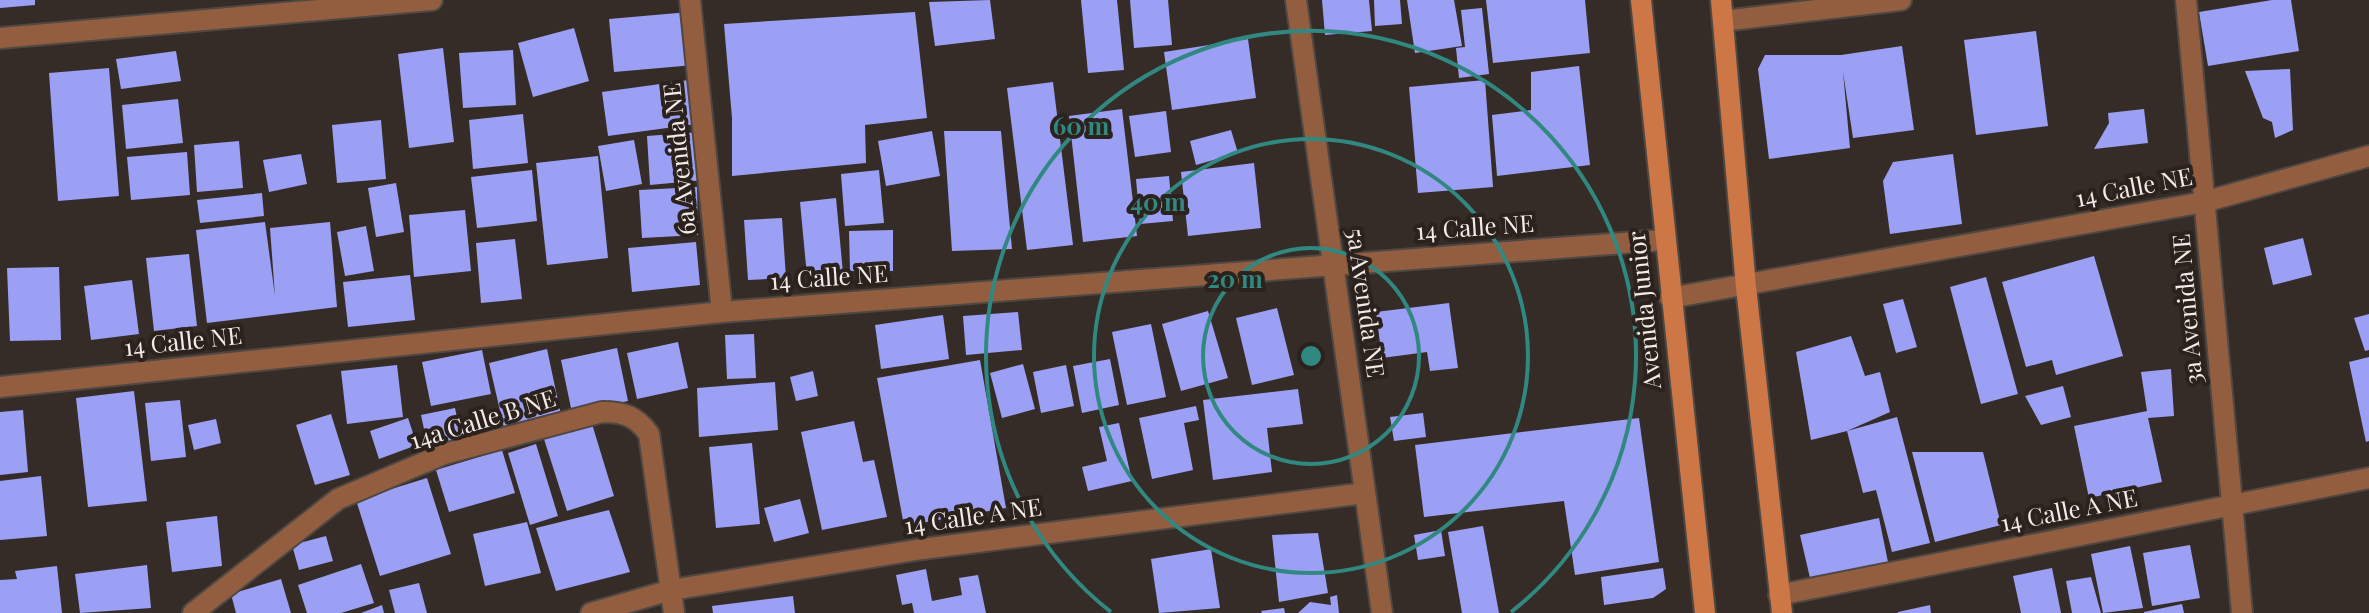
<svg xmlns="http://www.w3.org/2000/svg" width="2369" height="613" font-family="'Playfair Display',serif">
<rect width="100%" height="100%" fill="#352c27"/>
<!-- building -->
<path fill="#9ca0f5" d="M0,0H35V5L0,8Z
M990,0L995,39L935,46L929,2Z
M1081,0H1117L1124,70L1088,73Z
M1130,0H1168L1172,45L1134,48Z
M1322,0H1369L1372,31L1325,35Z
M1374,0H1400L1402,24L1375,26Z
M1407,0H1454L1462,46L1415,53Z
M1486,0H1585L1590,53L1493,63Z
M2272,0H2291L2299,51L2208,66L2199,12Z
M1482,8L1489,74L1459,78L1456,48L1465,47L1461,10Z
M689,12L694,65L614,72L609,19Z
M915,12L927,118L865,125L866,163L732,176V118L724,24Z
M574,28L589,81L533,97L518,43Z
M2036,31L2048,126L1976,135L1964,40Z
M1248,39L1256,98L1172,110L1164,52Z
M1902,46L1914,130L1853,138L1843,72L1850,148L1769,159L1758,69L1765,55H1841Z
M443,48L454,142L409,148L398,54Z
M513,50L516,105L463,108L459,53Z
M176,51L181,81L121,89L116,59Z
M1579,66L1590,165L1497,176L1492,115L1531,110V72Z
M109,68L119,196L58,201L49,73Z
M2290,69L2293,130L2275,138L2272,122L2263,118L2245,71Z
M689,80L696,124L608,136L602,92Z
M1485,80L1493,187L1418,193L1409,87Z
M1053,82L1073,245L1027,250L1007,88Z
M178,99L183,143L126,149L122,105Z
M1122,109L1137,236L1083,242L1069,116Z
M2144,109L2148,143L2094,149L2109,123L2108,113Z
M1166,111L1171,152L1135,157L1129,116Z
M523,114L528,163L473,169L469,120Z
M381,120L386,179L337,183L332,125Z
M1231,130L1238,153L1196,165L1190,141Z
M932,131L940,176L886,186L878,141Z
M944,131H1001L1012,249L952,251Z
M700,132L704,180L650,185L647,136Z
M634,140L642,184L606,191L598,146Z
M239,141L243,188L197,192L194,145Z
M187,152L190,195L131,200L127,157Z
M301,154L307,184L269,192L263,160Z
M1953,154L1962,224L1890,234L1883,181L1893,162Z
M598,156L608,258L547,265L536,163Z
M1254,163L1261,228L1188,236L1181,172Z
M532,170L537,221L477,228L471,177Z
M879,170L884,223L845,226L841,174Z
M1169,176L1173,221L1140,224L1136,179Z
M396,183L404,232L376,237L368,188Z
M697,187L698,235L642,238L639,190Z
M262,193L264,216L200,223L197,200Z
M836,198L843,273L807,276L800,202Z
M465,210L471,271L414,277L409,215Z
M782,218L786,278L748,280L744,220Z
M265,222L275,296L270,228L330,222L337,307L207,323L196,230Z
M366,226L374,271L345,276L337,232Z
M893,230V271H850L849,231Z
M2303,238L2312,275L2273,285L2264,248Z
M515,239L522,299L481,303L476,243Z
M696,242L700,285L632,292L628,248Z
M189,254L197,326L154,331L146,258Z
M2094,256L2123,356L2056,375L2052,360L2026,367L2002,282Z
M59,267L61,340L10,341L7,268Z
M410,275L415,320L348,327L343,282Z
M1986,277L2018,394L1981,404L1950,287Z
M132,280L139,334L91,340L84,286Z
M1903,299L1917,347L1896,353L1883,304Z
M1449,303L1458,368L1430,371L1427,352L1382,358L1376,312Z
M1277,308L1294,375L1252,385L1236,318Z
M1208,311L1228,378L1181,391L1162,324Z
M1018,312L1022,350L966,355L963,316Z
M2369,314V350L2365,351L2354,318Z
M943,315L949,359L881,369L875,325Z
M1151,324L1166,397L1127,405L1112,332Z
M754,334L756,378L727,379L725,335Z
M1851,336L1865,376L1880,372L1890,412L1847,431L1897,417L1930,543L1892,552L1876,490L1863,493L1847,431L1811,440L1796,352Z
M678,342L688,388L637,399L627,353Z
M617,348L628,401L572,413L561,360Z
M547,349L561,415L504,428L489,363Z
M482,350L491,394L431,406L422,362Z
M2369,357V441L2366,442L2349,362Z
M1110,359L1119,405L1082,413L1073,366Z
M980,360L1006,508L904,526L877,378Z
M1023,364L1035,409L1002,418L990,373Z
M397,365L403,417L347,424L341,371Z
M1066,365L1074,406L1041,413L1033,372Z
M2171,369L2174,416L2148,418L2162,482L2089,498L2074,426L2147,411L2141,372Z
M813,371L818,396L796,401L790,377Z
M775,382L778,430L699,437L697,388Z
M2063,386L2071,417L2041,425L2025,396Z
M1298,389L1303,424L1267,428L1272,472L1213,480L1203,400Z
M134,391L147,501L88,507L76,398Z
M180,400L186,457L151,461L145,403Z
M1196,406L1199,420L1184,423L1193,470L1152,479L1139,418Z
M455,408L462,441L428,448L421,415Z
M23,410L28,472L0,475V412Z
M1423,413L1426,437L1394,441L1390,417Z
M331,414L350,475L315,485L296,425Z
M408,418L417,445L379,459L370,431Z
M1639,418L1659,562L1575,575L1564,501L1424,517L1415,445Z
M216,419L221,443L194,450L188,425Z
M854,421L863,462L874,460L887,517L822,530L801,432Z
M1119,423L1132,481L1088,491L1082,467L1107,461L1099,427Z
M592,424L614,496L567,511L544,439Z
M752,443L760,524L716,528L709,447Z
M536,444L558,516L530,525L508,453Z
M502,450L515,493L449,512L436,470Z
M1912,452H1983L2001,525L1935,542Z
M41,476L47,536L0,540V481Z
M427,478L451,554L380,576L356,500Z
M800,499L809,533L774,542L764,508Z
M609,510L630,572L556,591L536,528Z
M217,516L222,566L172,572L166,522Z
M1879,518L1888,562L1810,578L1800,535Z
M527,522L541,573L485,586L473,534Z
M1483,526L1499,613H1462L1448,532Z
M1441,530L1445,556L1418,560L1414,535Z
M1318,533L1328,593L1279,602L1272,535Z
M326,536L333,561L299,570L292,545Z
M2190,545L2200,598L2152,606L2143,553Z
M2130,546L2143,608L2103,613L2091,554Z
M1211,549L1220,608L1159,613L1151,559Z
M361,564L374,603L341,613H307L298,585Z
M147,565L151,608L80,613L75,574Z
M57,566L62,613H0V580L17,579L15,571Z
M1663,568L1666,589L1653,598L1604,605L1601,577Z
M2052,568L2061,613H2021L2013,576Z
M926,569L932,601L962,595L959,578L978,575L986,613H914L912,603L902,605L896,575Z
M2091,577L2101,613H2072L2066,581Z
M281,579L291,613H236L231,594Z
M419,583L427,613H395L389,590Z
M1337,595L1339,613H1298L1310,602L1331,605L1330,597Z
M793,596L795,613H713L712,606Z
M2182,604L2184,613H2144V612Z
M382,605L384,613H361Z
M1930,605L1931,613H1898V612Z
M1284,608L1285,613H1262L1261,611Z"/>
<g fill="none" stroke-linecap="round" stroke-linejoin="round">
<defs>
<path id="minor" d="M690,0L722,312
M1296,0L1382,613
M2186,0L2242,613
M1723,21L1901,0
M0,38L432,0
M1670,298L2204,202L2369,156
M0,387L722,312L1663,240
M1779,595L2369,478
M193,613L338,499L444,454L602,412C624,412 636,416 649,434L674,613
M591,613L671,590L922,549L1365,493"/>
<path id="secondary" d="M1641,0L1705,613
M1721,0L1746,287L1782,613"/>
</defs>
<!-- minor casing -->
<use href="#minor" stroke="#4f4742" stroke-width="24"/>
<!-- secondary casing -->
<use href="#secondary" stroke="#4f4742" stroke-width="24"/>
<!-- minor -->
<use href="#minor" stroke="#935e40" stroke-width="20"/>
<!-- secondary -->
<use href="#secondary" stroke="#cc7745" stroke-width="20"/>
</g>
<!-- distance rings -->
<g fill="none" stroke="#318880" stroke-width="4">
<circle cx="1311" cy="356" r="108"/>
<circle cx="1311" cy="356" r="217"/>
<path d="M1111 612A325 325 0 1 1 1511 612"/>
</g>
<g text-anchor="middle" stroke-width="8" stroke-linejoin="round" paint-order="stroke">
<!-- street labels -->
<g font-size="24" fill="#f2ece8" stroke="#2b221d">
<text transform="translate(680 159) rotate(-96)" y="8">6a Avenida NE</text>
<text transform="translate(2134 188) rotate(-11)" y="8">14 Calle NE</text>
<text transform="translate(1475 228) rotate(-4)" y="8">14 Calle NE</text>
<text transform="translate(829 278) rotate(-4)" y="8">14 Calle NE</text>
<text transform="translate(1365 303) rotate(82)" y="8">5a Avenida NE</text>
<text transform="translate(2188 309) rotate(-95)" y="8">3a Avenida NE</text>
<text transform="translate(1645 310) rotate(-96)" y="8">Avenida Junior</text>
<text transform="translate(183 342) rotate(-6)" y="8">14 Calle NE</text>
<text transform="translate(483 420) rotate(-17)" y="8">14a Calle B NE</text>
<text transform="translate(2069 511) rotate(-11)" y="8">14 Calle A NE</text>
<text transform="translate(973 517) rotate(-8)" y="8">14 Calle A NE</text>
</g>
</g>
<circle cx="1311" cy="356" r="12" fill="#318880" stroke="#2b221d" stroke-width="4"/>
<g font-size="24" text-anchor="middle" font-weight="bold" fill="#318880" stroke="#2b221d" stroke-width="8" stroke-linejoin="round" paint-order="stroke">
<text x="1081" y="135">60 m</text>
<text x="1158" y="211">40 m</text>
<text x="1235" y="288">20 m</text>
</g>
</svg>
